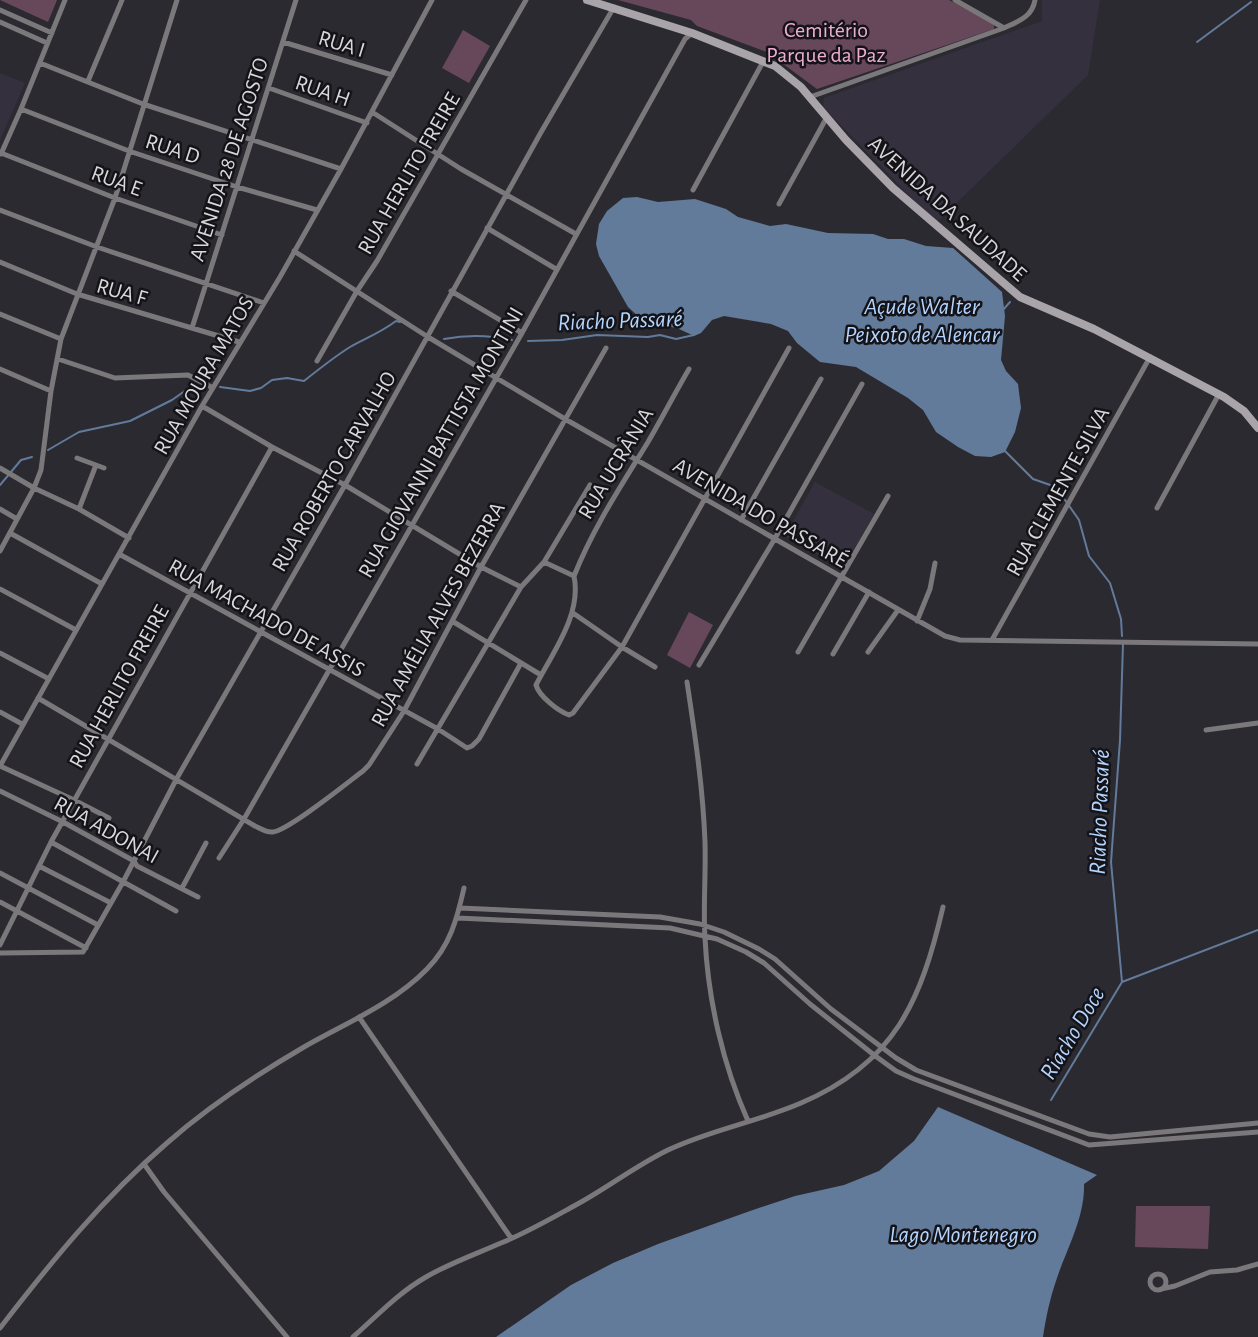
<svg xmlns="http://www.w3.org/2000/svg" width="1258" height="1337" font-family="'Alegreya Sans',sans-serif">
<rect width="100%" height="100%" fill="#2c2a31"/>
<!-- built -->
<path fill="#34303d" d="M1042,0H1100L1088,75L936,223L823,107L824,98L1042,21Z
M0,73L25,83L0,140Z
M815,482L874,514L843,569L787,537L786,534Z"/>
<!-- green -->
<path fill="#67485b" d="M0,0H57L48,22Z
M618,0H949L994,23V29L817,89L767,52L697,26L691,20Z
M463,30L490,46L469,83L442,68Z
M689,612L713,625L690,668L667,655Z
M1136,1206H1210L1208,1249L1135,1247Z"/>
<!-- water -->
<path fill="#627b9b" d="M637,197L658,202L695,199L726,209L738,217L770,226L786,224L828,233L873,234L888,239H904L926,246L953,248L1002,292L1005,316L1001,360L1006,371L1018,384L1021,408L1015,432L1005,452L991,457L975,456L958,447L936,432L923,410L908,398L856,367L820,362L797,343L788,331L771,324L724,316L712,320L701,333L694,336L677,328L659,325L641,319L628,307L599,256L596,244L599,224L607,211L623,198Z
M938,1107L1097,1175L1084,1184C1085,1217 1067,1248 1057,1278C1050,1298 1046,1317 1043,1337H496L571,1285L613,1263L658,1244L750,1211L795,1196L844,1185L879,1171L914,1141Z"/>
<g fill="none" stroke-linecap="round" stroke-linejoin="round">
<!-- stream -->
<path stroke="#627b9b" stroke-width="2" d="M1197,42L1251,2
M1002,311L1010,302
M444,339C465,335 490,335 512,340
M528,341L562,340L597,335L648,337L660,335L676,339L694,335
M220,387L250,391L261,388L272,380L287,378L304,381C319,369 334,357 350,347C366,338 380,333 396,321L400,322
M48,450L79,432L130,421L172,400L189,388
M1004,450L1033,479L1056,487L1079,520L1089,556L1110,583L1121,619L1122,636
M0,485L21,460L32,457
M1122,982L1111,862L1120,740L1123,644
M1122,982L1258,930
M1051,1100L1122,982"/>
<!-- street -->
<path stroke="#7b787b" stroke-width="5" d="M955,0L1004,28
M0,10L52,33
M0,22L47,43
M283,42L392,75
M40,63L143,104L341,169
M88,81L122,0
M269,88L367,123
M810,97L1004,28C1019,21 1032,17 1035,0
M21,109L129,151L237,187L317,210
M372,112L461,169L576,234
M1,153L115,198L222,235
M1,154L21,109L65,0
M693,190L764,60
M779,204L827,117
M0,210L97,247L264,303
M487,228L556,269
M294,251L428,337L565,419L945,636L960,640L1258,644
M0,262L77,294L239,342
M451,291L522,333
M0,314L61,339
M192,328L296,0
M58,359L115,378L188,375L213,388
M317,361L357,291L377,261L526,0
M0,369L51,391
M202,406L272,447L345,485L481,567L521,587
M77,458L104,468
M0,468L34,488L79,509L129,538
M1157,508L1219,394
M0,509L17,519
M79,509L96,465
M741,520L821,379
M10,533L102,584
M0,551L34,488L41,470L51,391L61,339L115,198L177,0
M119,554L438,729L467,748L472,746L479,739L521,663
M544,562L590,485
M574,576C582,614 553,652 536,685C539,696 558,711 569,715L573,713L622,647L789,348
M574,576C593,528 621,486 648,442C662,418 675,393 689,369
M0,589L76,630
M573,613L622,647L655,667
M452,621L541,675
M917,621L930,589L935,563
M992,640L1150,357
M798,652L888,496
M868,652L898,610
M0,653L49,679
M833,654L869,592
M699,665L774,540L862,384
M687,682C695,735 703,788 705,842C706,874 703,906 705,938C708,1000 723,1065 748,1121
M38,698L255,826C261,829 267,833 273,832C289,830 347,783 363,771L369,765L404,711L481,567L606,348
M0,712L22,724
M1206,730L1258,723
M417,764L521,587L544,562L574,576
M0,766L202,406L280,277L341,169L432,0
M0,766L74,800L109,818
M0,791L63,822L134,861L137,866L198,897
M51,842L176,911
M219,858L244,819L522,333L685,39L692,33
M39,866L111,903
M0,873L98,925
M182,888L206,843
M0,902L86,948
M460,908L660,917L700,924L724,932L759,949L775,959L831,1009L896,1058L916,1070L1089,1134L1110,1137L1258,1123
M458,918L670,928L717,939L746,952L764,963L810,1004L874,1055L896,1071L914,1079L1089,1145L1258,1132
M0,945L51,842L272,447
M0,953L83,952L123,882L177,778L345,485L540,134L614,7
M359,1017L511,1238
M144,1164L164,1192L287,1337
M1150 1282a8 8 0 1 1 16 0a8 8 0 1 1-16 0Z
M1161,1289L1175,1286L1210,1272L1237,1270L1258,1264
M0,1328C51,1262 103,1198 167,1143C209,1106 256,1075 304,1047C346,1023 393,1004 427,969C450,946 457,919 464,888
M353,1337C377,1316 398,1293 426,1277C450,1263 476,1254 501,1243C526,1233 550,1219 574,1206C606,1189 635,1166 668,1150C710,1130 757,1122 801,1103C895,1063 921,1001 943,907"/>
<!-- secondary -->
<path stroke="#a8a4a9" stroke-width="8" d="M587,0L692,33L775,66L801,87L846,140L893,188L1020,297L1094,329L1224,397L1244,411L1258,428"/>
</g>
<g text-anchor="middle" stroke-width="5" stroke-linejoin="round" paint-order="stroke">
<!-- park labels -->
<g font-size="22" fill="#ecadd3" stroke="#141317">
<text x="826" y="37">Cemitério<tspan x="826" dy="25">Parque da Paz</tspan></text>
</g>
<!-- street labels -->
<g font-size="22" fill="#d8d7db" stroke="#141317">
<text transform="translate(342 43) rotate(17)" y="8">RUA I</text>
<text transform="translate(323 90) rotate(19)" y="8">RUA H</text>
<text transform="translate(173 148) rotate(18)" y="8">RUA D</text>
<text transform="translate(228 159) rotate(-72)" y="8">AVENIDA 28 DE AGOSTO</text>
<text transform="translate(408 173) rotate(-60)" y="8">RUA HERLITO FREIRE</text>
<text transform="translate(117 180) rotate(20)" y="8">RUA E</text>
<text transform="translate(948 208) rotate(42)" y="8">AVENIDA DA SAUDADE</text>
<text transform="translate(122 291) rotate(16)" y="8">RUA F</text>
<text transform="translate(203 375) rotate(-60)" y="8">RUA MOURA MATOS</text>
<text transform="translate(440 442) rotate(-60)" y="8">RUA GIOVANNI BATTISTA MONTINI</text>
<text transform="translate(615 463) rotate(-59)" y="8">RUA UCRÂNIA</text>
<text transform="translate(333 471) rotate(-60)" y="8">RUA ROBERTO CARVALHO</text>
<text transform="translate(1057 491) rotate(-61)" y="8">RUA CLEMENTE SILVA</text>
<text transform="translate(761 512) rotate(30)" y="8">AVENIDA DO PASSARÉ</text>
<text transform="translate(437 614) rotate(-61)" y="8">RUA AMÉLIA ALVES BEZERRA</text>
<text transform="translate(267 617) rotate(29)" y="8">RUA MACHADO DE ASSIS</text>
<text transform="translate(118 686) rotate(-61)" y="8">RUA HERLITO FREIRE</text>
<text transform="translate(107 829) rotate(29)" y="8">RUA ADONAI</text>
</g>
<!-- water labels -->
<g font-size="24" font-style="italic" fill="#b2d4ff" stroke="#141317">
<text x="922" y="314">Açude Walter<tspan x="922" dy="28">Peixoto de Alencar</tspan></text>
<text transform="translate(620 320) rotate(-2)" y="8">Riacho Passaré</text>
<text transform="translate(1099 812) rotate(-88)" y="8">Riacho Passaré</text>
<text transform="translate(1072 1033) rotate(-59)" y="8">Riacho Doce</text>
<text x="963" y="1242">Lago Montenegro</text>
</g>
</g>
</svg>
